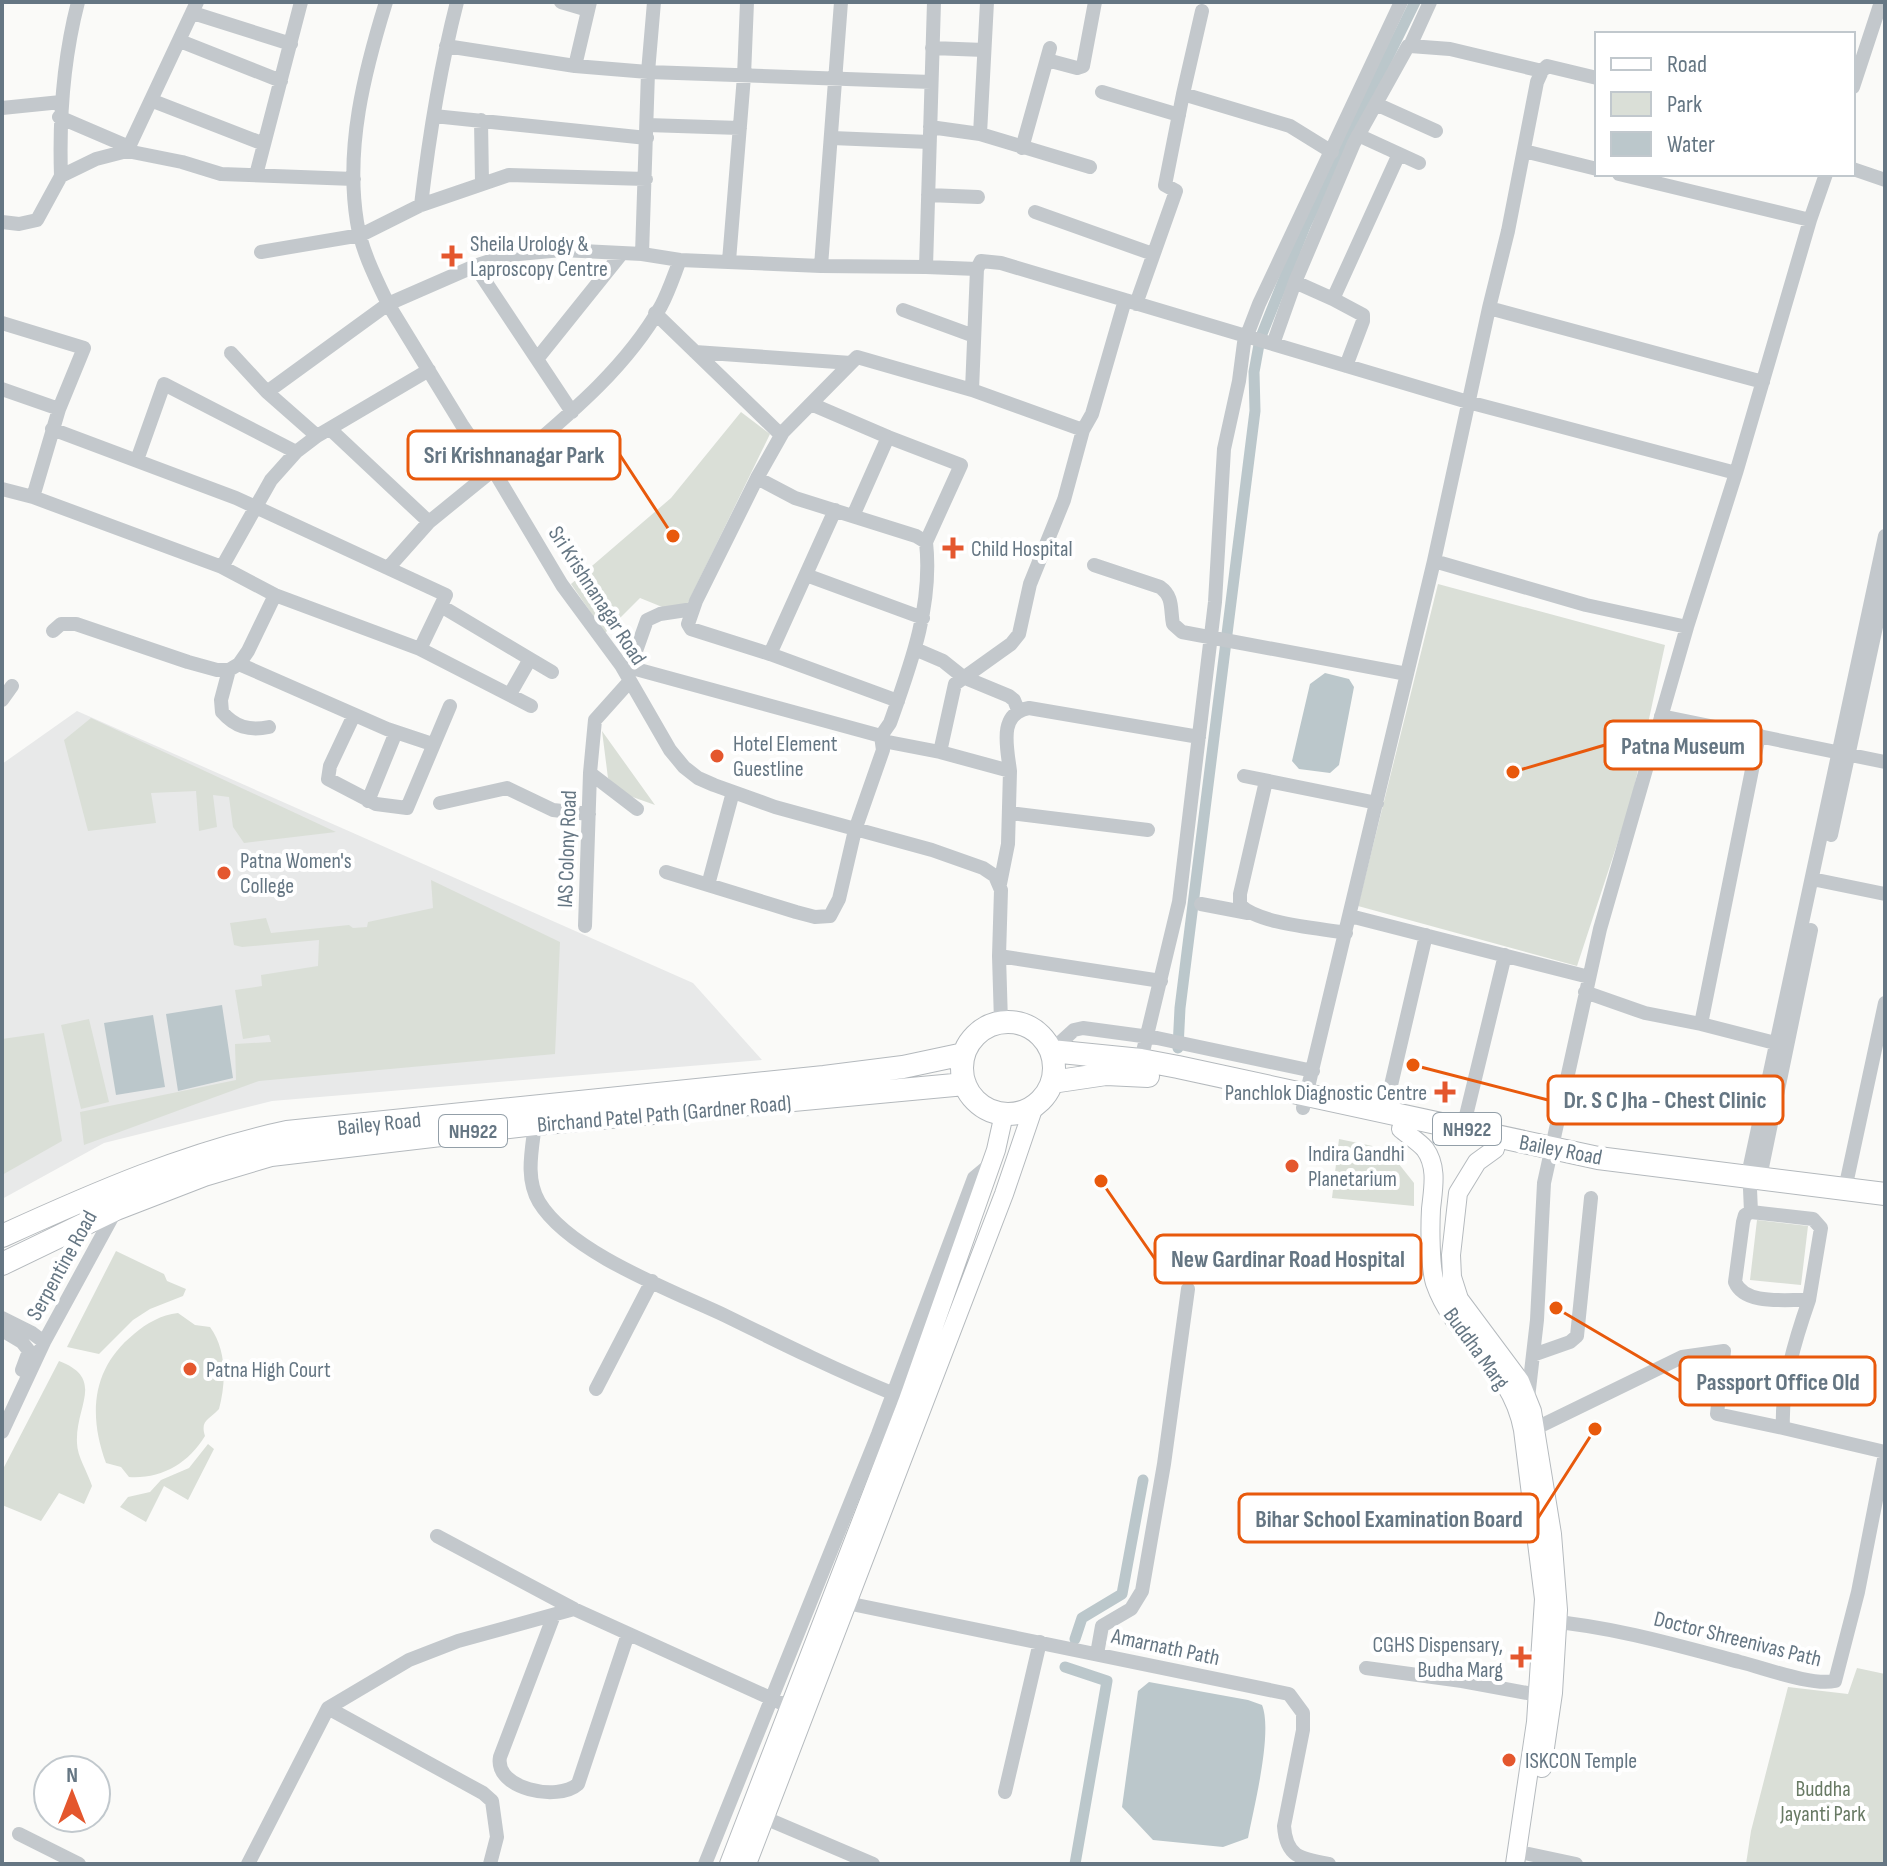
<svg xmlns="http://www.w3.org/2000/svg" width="1887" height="1866" font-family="'Sofia Sans Condensed',sans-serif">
<rect width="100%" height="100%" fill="#fafaf8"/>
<!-- built -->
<path fill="#e8e9e9" d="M77,711L693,983L762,1060L272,1101L104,1143L2,1199V764Z"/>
<!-- green -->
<path fill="#dadfd7" d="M741,412L770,434L682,615L640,598L605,633L571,584L671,498Z
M1438,584L1665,645L1631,802L1577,966L1358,906Z
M91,718L336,832L244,843L233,827L229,797L213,795L217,827L199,831L196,791L151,793L156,823L88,831L64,740Z
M602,731L655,805L627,795L608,778Z
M431,880L560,942L555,1054L259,1081L84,1145L80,1112L236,1080L235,1044L271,1042L269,1035L243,1039L235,990L262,986L261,975L318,966L319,940L242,947L234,945L230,923L266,918L271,933L349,925L353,928L367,927L368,922L433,908Z
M89,1019L109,1102L81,1109L61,1025Z
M44,1033L62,1141L2,1175V1039Z
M1339,1139L1387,1149L1414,1183V1206L1332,1198Z
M1757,1220L1808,1226L1801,1285L1750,1280Z
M116,1251L164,1274L167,1281L186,1289L183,1296L150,1309L133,1320L99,1354L67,1347Z
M178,1313L195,1325L210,1327C227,1350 226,1383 219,1409C209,1420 200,1420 205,1436C188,1464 161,1479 129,1477L121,1467L106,1463C88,1414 92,1368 134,1334C147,1323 161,1315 178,1313Z
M59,1361C106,1379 75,1406 77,1443C77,1456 88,1473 92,1486L84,1504L59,1493L41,1521L2,1505V1471Z
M208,1444L214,1449L188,1500L164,1486L146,1522L120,1507L128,1497L150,1492L161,1480L189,1468Z
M1857,1668L1885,1674V1864H1746L1751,1831L1788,1687L1848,1694Z"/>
<!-- water -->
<path fill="#bbc7cb" d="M1325,673L1349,679L1354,687L1339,765L1330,773L1299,769L1292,761L1310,684Z
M222,1005L233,1078L178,1091L166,1014Z
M153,1015L165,1087L116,1095L104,1023Z
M1149,1682L1248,1700L1262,1705C1273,1732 1254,1807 1248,1838L1223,1847L1153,1840L1122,1807L1138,1691Z"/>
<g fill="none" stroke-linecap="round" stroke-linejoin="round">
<!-- canal -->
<path stroke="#bbc7cb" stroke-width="11" d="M1178,1048L1180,1008L1255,411L1254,372L1260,339L1306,224L1415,2
M1075,1639L1082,1618L1122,1594L1143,1480
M1065,1667L1107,1681L1075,1864"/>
<defs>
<path id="major" d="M1401,1129C1408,1135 1419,1142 1425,1149C1438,1167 1433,1189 1431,1209C1430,1227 1430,1267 1435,1283C1455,1341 1511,1364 1523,1430L1544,1599L1536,1722L1515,1864
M1495,1149L1477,1162L1458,1193L1451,1255L1452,1277L1459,1299L1520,1381L1532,1411L1552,1534L1558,1610L1553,1693L1542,1768
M729,1864L908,1400L996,1150L1004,1114
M747,1864L1004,1194L1034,1106"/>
<path id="highway" d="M962 1068a46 46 0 1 1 92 0a46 46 0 1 1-92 0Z
M1051,1051L1141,1060L1178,1067L1598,1158L1885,1194
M1052,1082L1106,1074L1148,1076
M2,1236C94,1194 188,1153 287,1132L824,1077L903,1067L964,1054
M2,1264L116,1209L204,1175L271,1155L535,1124L965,1084"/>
</defs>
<!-- major casing -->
<use href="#major" stroke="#b5babe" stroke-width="20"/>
<!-- highway casing -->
<use href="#highway" stroke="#b4b9bd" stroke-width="24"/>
<!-- minor -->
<path stroke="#c3c8cc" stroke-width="14" d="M386,2C364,73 345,148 357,222C361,249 376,279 388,304L462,425L497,476L562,585L621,665L670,750L684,767L698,778L714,785L775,807L932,850L983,868L995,876L1001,890L999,956L1001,1022
M561,2L588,10
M1430,2L1410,46L1450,49L1542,71
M1202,11L1183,94L1290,126L1332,152
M193,13L291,44
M180,41L281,81
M446,46L575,66L648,72L931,82
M932,48L984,50
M1047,60L1077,68L1083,66L1095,2
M575,66L590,2
M1853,87L1881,2
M1102,92L1179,115
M153,101L264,144
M1376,104L1436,131
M2,108L61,102
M434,116L647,138
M59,117L129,147
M481,120L482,183
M647,125L740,128
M930,127L980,134L1090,167
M980,134L987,2
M1358,135L1419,163
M832,138L929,142
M1022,148L1050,48
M127,151L197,2
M1524,151L1597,169
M1853,169L1885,180
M1619,174L1810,220
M256,175L301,2
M61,176C59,116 63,60 78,2
M928,195L978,197
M421,205C429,137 440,68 457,2
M1035,212L1153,254
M2,222L19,224L37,220L61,176L96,159L127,151L182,162L221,174L354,179
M261,252L361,235L421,205L509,175L646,179
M642,254L648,72L654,2
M729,261L744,76L747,2
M475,266L572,412
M821,266L841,2
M926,267L977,269
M1295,282L1333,299L1363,315V321L1346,366
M1333,299L1399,154
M1136,304L1176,191L1165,185L1183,94
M1489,308L1763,382
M903,310L974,336
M655,313L781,435
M2,323L84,348L59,409L33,497
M1273,344L1295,282L1354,143L1408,46
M695,352L851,363
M231,353L267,392L317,436
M537,359L622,253
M2,389L59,409
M972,390L1083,430L1092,414L1125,300L1468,402L1736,473
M267,392L388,304L475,266L508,255L562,250L642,254L680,260L821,266L926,267L934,2
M811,404L888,437L961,465L926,542
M52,429L236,498L446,595L420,649
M331,430L429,522
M137,460L164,384L296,452
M497,476C556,425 622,375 661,306C669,291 674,275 680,260
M757,478L795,498L916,536L926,542C933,605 911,664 890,723L881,736
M2,489L33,497L222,567L275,595L420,649L531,706
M853,516L888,437
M1434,561L1586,605L1687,627
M1094,565L1160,587C1174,597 1170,609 1173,624L1182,632L1407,674
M222,567L271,480L296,452L317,436L429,370
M388,568L429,522L493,470
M806,575L923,618
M441,606L530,659L510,694
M53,631L61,624H76L188,662L217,670H229L239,664L248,651L275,595
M915,649L943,661L963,677L1009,696L1014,700L1018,710
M770,654L835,510
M530,659L552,672
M239,664L387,729L432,744
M621,665L881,736L883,750L855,830L839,899L830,916L815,917L796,912L666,872
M630,668L647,620L660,614L693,609
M229,670L221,700L222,712C235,727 249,731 269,727
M629,682L595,720L590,773L637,809
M2,700L12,686
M898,701L770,654L691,629L688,624L696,601L757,478L783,432L857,357L972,390L977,269L981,261L1001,263L1125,300
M354,715L330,766L328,779L376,804L407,808L450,706
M1661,716L1885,762
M883,741L940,752L1010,771C1007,747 998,713 1029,708L1199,737
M940,752L955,684L1011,644L1019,634L1030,584L1064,500L1083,430
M1244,776L1377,803
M1266,781L1240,894V905C1259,924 1318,928 1346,933
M368,801L396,732
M440,803L507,788L553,810L589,814
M1010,813L1148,830
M1831,835L1885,585
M1812,879L1885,894
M1000,884L1008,844L1010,771
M708,885L733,792
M1201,904L1248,913
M1350,916L1589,977
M585,926L590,773
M999,956L1161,981
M1585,992L1645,1013L1701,1024L1783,1045
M1701,1024L1759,735
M1051,1051L1074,1030L1083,1028L1157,1038L1313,1071
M1141,1060L1179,902L1215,602L1224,449L1239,381L1244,343L1259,304L1401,2
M1303,1108L1434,561L1489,308L1508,231L1537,82L1542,71L1547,66L1597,78
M1385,1111L1426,935
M535,1124C532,1150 525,1178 539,1202C570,1253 673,1291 726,1316C783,1344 840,1372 899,1396
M1463,1128L1505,955
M1748,1175L1885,536
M1760,1177L1811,930
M1750,1189L1751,1212
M1845,1189L1885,1003
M1751,1212L1813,1219L1821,1228L1809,1300C1787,1299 1745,1306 1735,1282L1743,1222L1745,1215Z
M1809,1300C1795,1340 1781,1386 1783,1428L1885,1452
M2,1318L32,1333L44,1342L2,1432
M2,1330L22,1342L29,1351L22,1370
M44,1342L116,1210
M1533,1355L1570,1342L1577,1336L1591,1198
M596,1389L652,1281
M1528,1398L1537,1320L1544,1183L1600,929L1687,627L1736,473L1810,220L1826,174
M1528,1432L1682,1357L1724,1351L1717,1414L1783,1428
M437,1536L574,1609
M837,1601L1289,1694L1303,1713V1730L1284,1826C1286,1857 1301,1859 1329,1864
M554,1615L500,1757C494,1789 558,1802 578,1784L628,1634
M1548,1621C1614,1627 1676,1645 1740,1662C1765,1668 1811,1686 1835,1681L1858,1592L1885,1454
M1097,1654L1102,1626L1131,1609L1142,1591L1164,1464L1188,1289
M1366,1668L1462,1681L1538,1695
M328,1708L483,1793L492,1801L497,1837L490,1864
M1005,1792L1040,1642
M765,1818L873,1864
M19,1834L79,1864
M1529,1854L1576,1864
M248,1864L328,1708L409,1660L458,1641L574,1609L790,1707
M705,1864L878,1434L974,1178L992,1163"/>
<!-- major -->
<use href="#major" stroke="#fff" stroke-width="18"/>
<!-- highway -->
<use href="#highway" stroke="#fff" stroke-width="22"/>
</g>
<!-- markers -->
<g fill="#e4572e" stroke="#fff" stroke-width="3">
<path d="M448 244h8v8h8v8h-8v8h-8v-8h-8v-8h8z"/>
<path d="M949 536h8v8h8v8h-8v8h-8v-8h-8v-8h8z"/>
<circle cx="717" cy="756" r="8"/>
<circle cx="224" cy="873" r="8"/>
<path d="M1441 1080h8v8h8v8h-8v8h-8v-8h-8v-8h8z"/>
<circle cx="1292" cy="1166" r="8"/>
<circle cx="190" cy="1369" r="8"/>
<path d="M1517 1645h8v8h8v8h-8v8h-8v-8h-8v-8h8z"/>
<circle cx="1509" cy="1760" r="8"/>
</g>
<g text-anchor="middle" stroke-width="8" stroke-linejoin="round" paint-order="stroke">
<!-- shield labels -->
<g fill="#fff" stroke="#939fa8" stroke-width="2">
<rect x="1433" y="1113" width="68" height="32" rx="6"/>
<rect x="439" y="1115" width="68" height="32" rx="6"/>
</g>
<g font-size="20" font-weight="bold" fill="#657683">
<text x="1467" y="1136">NH922</text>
<text x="473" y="1138">NH922</text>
</g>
<!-- poi labels -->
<g font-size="22" fill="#657683" stroke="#fff" text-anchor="start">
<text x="470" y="251">Sheila Urology &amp;<tspan x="470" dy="25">Laproscopy Centre</tspan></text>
<text x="971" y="556">Child Hospital</text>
<text x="733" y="751">Hotel Element<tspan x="733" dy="25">Guestline</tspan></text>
<text x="240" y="868">Patna Women's<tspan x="240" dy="25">College</tspan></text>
<text x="1427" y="1100" text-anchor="end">Panchlok Diagnostic Centre</text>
<text x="1308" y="1161">Indira Gandhi<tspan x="1308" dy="25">Planetarium</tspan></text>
<text x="206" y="1377">Patna High Court</text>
<text x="1503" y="1652" text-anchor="end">CGHS Dispensary,<tspan x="1503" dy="25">Budha Marg</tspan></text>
<text x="1525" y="1768">ISKCON Temple</text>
</g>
<!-- street labels -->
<g font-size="22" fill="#657683" stroke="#fff">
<text transform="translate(598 595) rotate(57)" y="8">Sri Krishnanagar Road</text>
<text transform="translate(566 849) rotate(-88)" y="8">IAS Colony Road</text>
<text transform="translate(664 1113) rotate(-5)" y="8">Birchand Patel Path (Gardner Road)</text>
<text transform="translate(379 1123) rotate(-6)" y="8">Bailey Road</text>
<text transform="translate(1561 1149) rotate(11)" y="8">Bailey Road</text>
<text transform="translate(61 1265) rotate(-61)" y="8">Serpentine Road</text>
<text transform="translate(1477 1348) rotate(54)" y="8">Buddha Marg</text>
<text transform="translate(1738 1638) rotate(14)" y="8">Doctor Shreenivas Path</text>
<text transform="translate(1166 1646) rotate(12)" y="8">Amarnath Path</text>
</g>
<!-- park labels -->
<g font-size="22" fill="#687a64" stroke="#fff">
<text x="1823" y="1796">Buddha<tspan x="1823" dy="25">Jayanti Park</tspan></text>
</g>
</g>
<!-- callouts -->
<path fill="none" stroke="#e8590c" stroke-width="3" d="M673 536L620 455M1513 772L1605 745M1413 1065L1548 1100M1101 1181L1155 1259M1556 1308L1680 1381M1595 1429L1538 1518"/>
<g fill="#e8590c" stroke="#fff" stroke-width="3">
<circle cx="673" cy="536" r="8"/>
<circle cx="1513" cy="772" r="8"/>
<circle cx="1413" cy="1065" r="8"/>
<circle cx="1101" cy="1181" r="8"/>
<circle cx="1556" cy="1308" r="8"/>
<circle cx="1595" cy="1429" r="8"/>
</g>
<g fill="#fff" stroke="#e8590c" stroke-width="3">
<rect x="408" y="431" width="212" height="48" rx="8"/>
<rect x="1605" y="721" width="156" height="48" rx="8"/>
<rect x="1548" y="1076" width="235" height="48" rx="8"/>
<rect x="1155" y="1235" width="266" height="48" rx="8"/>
<rect x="1680" y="1357" width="195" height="48" rx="8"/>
<rect x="1239" y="1494" width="299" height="48" rx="8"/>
</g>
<g font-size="24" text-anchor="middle" font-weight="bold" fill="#657683">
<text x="514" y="463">Sri Krishnanagar Park</text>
<text x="1683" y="754">Patna Museum</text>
<text x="1665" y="1108">Dr. S C Jha - Chest Clinic</text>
<text x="1288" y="1267">New Gardinar Road Hospital</text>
<text x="1778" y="1390">Passport Office Old</text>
<text x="1389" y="1527">Bihar School Examination Board</text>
</g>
<!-- border -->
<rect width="1887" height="1866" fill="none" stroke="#657683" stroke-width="8"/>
<!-- legend -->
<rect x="1595" y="32" width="260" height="144" fill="#ffffff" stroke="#c1c8cd" stroke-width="2"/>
<rect x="1611" y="58" width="40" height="12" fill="#ffffff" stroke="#c1c8cd" stroke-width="2"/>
<text x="1667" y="72" font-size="24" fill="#657683">Road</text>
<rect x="1611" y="92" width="40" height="24" fill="#dadfd7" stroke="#c1c8cd" stroke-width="2"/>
<text x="1667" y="112" font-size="24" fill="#657683">Park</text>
<rect x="1611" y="132" width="40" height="24" fill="#bbc7cb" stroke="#c1c8cd" stroke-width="2"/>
<text x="1667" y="152" font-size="24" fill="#657683">Water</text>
<!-- north arrow -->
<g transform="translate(72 1794)"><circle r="38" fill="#ffffff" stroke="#c1c8cd" stroke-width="2"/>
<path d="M0-6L14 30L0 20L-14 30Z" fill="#e4572e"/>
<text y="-12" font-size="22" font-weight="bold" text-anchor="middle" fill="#657683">N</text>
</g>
</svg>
